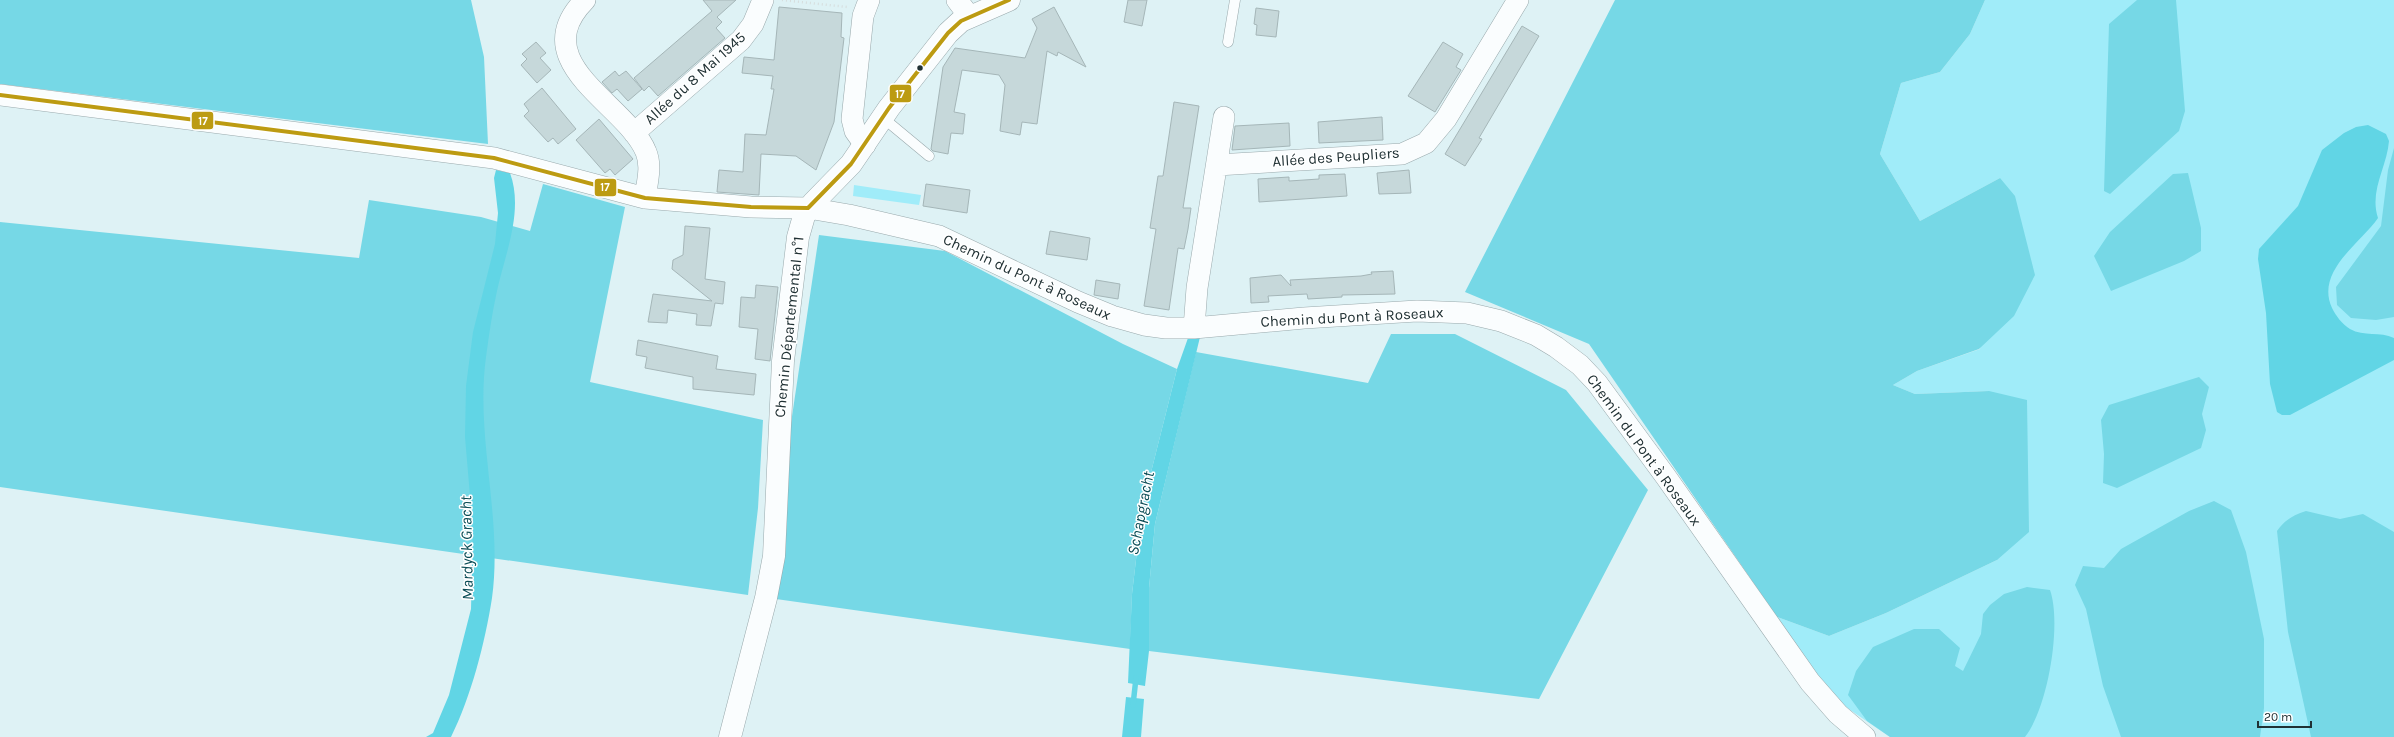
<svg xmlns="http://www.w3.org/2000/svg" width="2394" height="737" font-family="Karla,sans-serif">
<rect width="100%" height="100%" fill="#def2f5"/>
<!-- green -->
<path fill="#a0ecf9" d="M1985,0H2394V737H1890L1834,699L1777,617L1829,636L1886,613L1997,560L1989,391L1915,394L1893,385L1917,371L1980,349L2000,178L1920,221L1880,154L1901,83L1940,72L1970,34Z
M854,185L921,195L919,205L853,196Z"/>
<!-- forest -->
<path fill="#76d8e6" d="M0,0H471L484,57L488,144L0,84Z
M1615,0H1985L1970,34L1940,72L1901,83L1880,154L1920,221L2000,178L2015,196L2035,275L2014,316L1979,349L1917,371L1893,385L1915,394L1989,391L2027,400L2029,532L1997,560L1886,613L1829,636L1777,617L1589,344L1465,292Z
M2137,0H2176L2185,111L2179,131L2110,194L2104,191L2109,24Z
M2394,148V317L2376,320L2351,318L2337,305L2336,287L2381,226L2388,170Z
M2188,173L2201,228V251L2184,261L2111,291L2094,256L2110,232L2173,174Z
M543,184L625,207L590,382L763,420L758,508L748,595L0,487V222L359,258L369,200L481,217L530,231Z
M819,235L945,251L1123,344L1177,369L1142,508L1132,594L1130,649L776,599L791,423Z
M1391,334H1455L1566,390L1648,490L1539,699L1149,651V588L1155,524L1196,352L1368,383Z
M2199,377L2209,387L2202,414L2206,430L2201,448L2117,488L2103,483L2104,454L2101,420L2109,405Z
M2214,501L2231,510L2246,552L2264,639V708L2260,737H2121L2103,686L2086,609L2075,585L2083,566L2104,568L2121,549L2189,511Z
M2306,511L2340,519L2363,514L2394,532V737H2311L2288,632L2277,531C2285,520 2293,515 2306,511Z
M2027,587L2050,590C2062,624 2048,708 2025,737H1890L1867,721L1848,695L1856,671L1873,647L1914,629H1939L1960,648L1955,666L1963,671L1981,634L1983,614L1990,605L2004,594Z"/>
<!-- water -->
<path fill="#61d5e5" d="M2368,125L2386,134L2389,141C2387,167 2369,191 2378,218C2361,243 2315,271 2332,308C2336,316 2342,324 2350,329C2364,337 2380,331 2394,338V360L2290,415H2282L2277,412L2270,384L2266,313L2258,259L2259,249L2298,206L2322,150L2344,133L2356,127Z
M496,170L510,173C524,211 505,254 497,291C492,313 489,335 486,357C475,437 503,518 492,598C485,643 471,697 451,737H426L433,733L449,695L471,609L473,531L465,437L466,386L473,332L495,244L498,213L494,178Z
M1200,337L1155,524L1149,588V651L1145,686L1128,683L1132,594L1142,508L1177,369L1188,338Z
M1126,697L1144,699L1141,737H1122Z"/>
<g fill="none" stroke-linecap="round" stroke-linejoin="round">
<!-- stream -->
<path stroke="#61d5e5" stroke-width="5.5" d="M1133,705L1136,678"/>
</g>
<!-- building -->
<path fill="#c6d8da" stroke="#a5b6b8" d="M703,0H736L717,17L722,22L716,28L725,38L658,96L649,86L644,91L634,78L712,11Z
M1128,0H1147L1142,26L1124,22Z
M779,7L842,13L841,37L844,38L834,122L816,170L796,156L761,154L759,195L717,192L719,170L743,172L745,134L766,135L774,89H771L773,76L742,73L744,57L774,60Z
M1054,7L1086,67L1058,52L1057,56L1047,51L1037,124L1022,122L1020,135L1000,131L1005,85L999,75L962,70L954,112L965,114L963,134L951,133L948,154L933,151L931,149L943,67L955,48L1025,58L1037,28L1032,19Z
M1256,8L1279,11L1276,37L1256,35L1257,25L1254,24Z
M1522,26L1539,36L1479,138L1482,139L1465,166L1445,154Z
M536,42L546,53L540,58L551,70L537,83L521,65L527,59L522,54Z
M1443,42L1463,54L1456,67L1461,70L1435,112L1408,96Z
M615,71L619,76L626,71L642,89L628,101L617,89L612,93L602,82Z
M542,88L576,129L558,144L553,138L548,142L524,116L529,111L524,104Z
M1174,102L1199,106L1183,208H1191L1188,229L1184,249L1178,248L1169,310L1144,306L1156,229L1150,228L1158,176H1163Z
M1382,117L1383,140L1319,143L1318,122Z
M599,119L633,159L615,175L610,169L605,173L576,140Z
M1289,123L1290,146L1232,150L1235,126Z
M1409,170L1411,193L1379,194L1377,173Z
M1345,174L1347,196L1259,202L1258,179L1289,177V181L1319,179V175Z
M926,184L970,190L967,213L923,206Z
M685,226L710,228L705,279L725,282L723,304L715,303L711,326L696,325L697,314L668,310L667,323L648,322L653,294L712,301L672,269L673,260L683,255Z
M1050,231L1090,238L1087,260L1046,254Z
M1393,271L1395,294L1342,295V297L1308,299L1307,294L1268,296L1269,302L1251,303L1250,278L1281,275L1291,286L1290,280L1361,276L1372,274L1371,272Z
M1096,280L1120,284L1118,299L1094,295Z
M756,285L778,287L770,361L755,359L758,329L739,327L741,297L755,298Z
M638,340L718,356L716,369L756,374L754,395L693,389V377L645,368L647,357L636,355Z"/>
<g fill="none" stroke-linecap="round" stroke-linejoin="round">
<defs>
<path id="lane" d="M1228,42L1235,0
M882,117L929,156"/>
<path id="street" d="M585,0C523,63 627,104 646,152C652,166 647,183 645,198
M957,0L970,17
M0,95L494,158L645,198L751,207L808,208L849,215L939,236L1078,302L1112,316L1144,325L1166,328H1194L1304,318L1417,311L1467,313L1501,321L1536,335L1556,347L1580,365L1597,383L1666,477L1810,682L1838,714L1865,737
M634,133L741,40L753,24L763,0
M865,145L855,131L852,119L863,16L869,0
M1217,165L1402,154L1426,143L1446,119L1518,0
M1194,328L1197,288L1224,117"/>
<path id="secondary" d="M730,737L766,598L774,556L783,361L798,237L804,216L813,203L851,164L889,108L948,33L961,21L1009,0"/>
</defs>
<!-- lane casing -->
<use href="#lane" stroke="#99a9ac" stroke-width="11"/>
<!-- street casing -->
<use href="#street" stroke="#99a9ac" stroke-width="22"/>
<!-- secondary casing -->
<use href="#secondary" stroke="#99a9ac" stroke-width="23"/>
<!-- path -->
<path stroke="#d6dddd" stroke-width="2.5" stroke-dasharray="1 3" stroke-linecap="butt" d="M782,0L847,7"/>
<!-- lane -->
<use href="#lane" stroke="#fafdfe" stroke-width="10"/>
<!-- street -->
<use href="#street" stroke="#fafdfe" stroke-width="21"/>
<!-- secondary -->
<use href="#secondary" stroke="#fafdfe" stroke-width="22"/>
<defs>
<path id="bus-1" d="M0,95L494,158L645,198L751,207L808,208
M808,208L851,164L889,108L948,33L961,21L1009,0"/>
</defs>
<!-- bus-1 casing -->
<use href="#bus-1" stroke="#fff" stroke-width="7"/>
<!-- bus-1 -->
<use href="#bus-1" stroke="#bc9b12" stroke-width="4"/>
</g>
<!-- markers -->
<circle fill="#203134" stroke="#fff" stroke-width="1.5" cx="920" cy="68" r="3.5"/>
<g text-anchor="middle" stroke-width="3" stroke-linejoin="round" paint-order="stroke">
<!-- street labels -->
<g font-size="15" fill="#203134" stroke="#fff">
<text transform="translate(695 78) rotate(-42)" y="5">Allée du 8 Mai 1945</text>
<text transform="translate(1336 157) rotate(-4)" y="5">Allée des Peupliers</text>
<text transform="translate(1027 277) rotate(25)" y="5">Chemin du Pont à Roseaux</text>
<text transform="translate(1352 317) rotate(-3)" y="5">Chemin du Pont à Roseaux</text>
<text transform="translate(789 327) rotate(-84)" y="5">Chemin Départemental n°1</text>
<text transform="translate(1644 450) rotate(54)" y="5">Chemin du Pont à Roseaux</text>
</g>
<!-- water labels -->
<g font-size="16" font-style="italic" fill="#0a4c55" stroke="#fff">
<text transform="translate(1140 513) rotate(-79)" y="6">Schapgracht</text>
<text transform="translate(466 548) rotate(-91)" y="6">Mardyck Gracht</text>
</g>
</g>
<g stroke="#fff" stroke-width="1.5">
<rect x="889" y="84" width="23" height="19" rx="4" fill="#bc9b12"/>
<rect x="191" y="111" width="23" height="19" rx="4" fill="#bc9b12"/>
<rect x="594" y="178" width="23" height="19" rx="4" fill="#bc9b12"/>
</g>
<g font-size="11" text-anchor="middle" font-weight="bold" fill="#fff">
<text x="900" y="98">17</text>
<text x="203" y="125">17</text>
<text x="605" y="191">17</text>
</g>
<!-- scale -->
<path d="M2258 721v6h53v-6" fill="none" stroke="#203134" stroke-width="2"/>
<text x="2264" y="721" font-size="12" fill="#203134" stroke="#ffffff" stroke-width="3" paint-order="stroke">20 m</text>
</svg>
